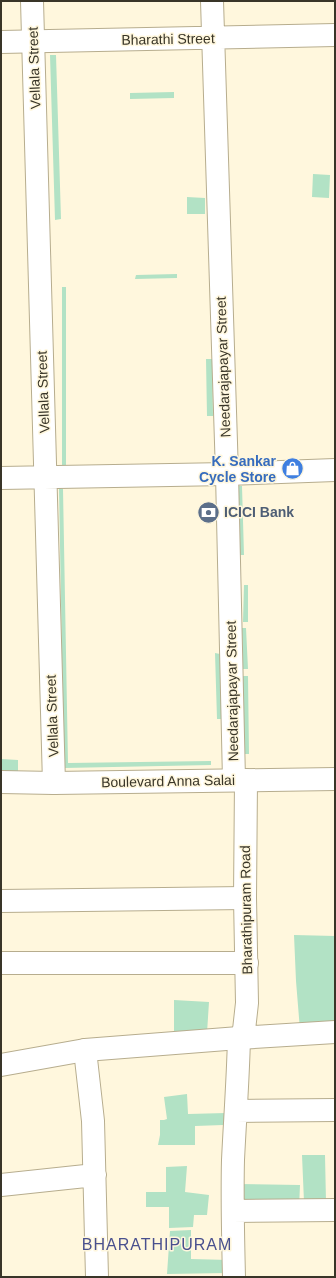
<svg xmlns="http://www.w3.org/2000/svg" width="336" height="1278" font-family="Arial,sans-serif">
<rect width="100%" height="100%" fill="#fff7dd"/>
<!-- green -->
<path fill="#b2e2c5" d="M50,55H56L61,219L55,220Z
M174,92V98L130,99V93Z
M313,174L330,175L329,198L312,197Z
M187,197L205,198V214H187Z
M177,274V278L135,279L136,275Z
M62,287H66V466L62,469Z
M206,359H212L213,416H207Z
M238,486H242L244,555H239Z
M59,489H63L68,763L211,761V765L64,768Z
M244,585H248V622H243Z
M242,628H246L248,669H243Z
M215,653L220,654L222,719H217Z
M242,676H248L249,754H243Z
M1,759L18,760V775L1,774Z
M294,935L335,936V1028L300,1030L296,981Z
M174,1000L209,1002L207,1033L174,1032Z
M187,1094L188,1114L226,1113L223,1125L195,1126V1145H158L160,1135V1120H164L167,1119L164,1097Z
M302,1155H325L326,1202H304Z
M187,1166L185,1192L209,1195L207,1215H194L193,1227L169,1228V1207H146V1192H166V1167Z
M237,1184L300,1185L299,1208L235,1209Z
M191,1230V1259L229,1260L227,1273L167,1274L170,1231Z"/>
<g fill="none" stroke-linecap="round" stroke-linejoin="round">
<defs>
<path id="minor" d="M32,1L54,783
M1,478L227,474L335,470
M1,901L245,898
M1,963H247
M85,1050L93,1121L97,1277
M236,1111L335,1110
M1,1185L95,1175
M233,1211L335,1210
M234,1277C233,1238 232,1199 233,1160C235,1119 238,1079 239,1038"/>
<path id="tertiary" d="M212,1L227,474L234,780
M1,42L335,35
M239,1038L244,1030L247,1003L245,898L246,780
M1,1065L85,1050L239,1038L335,1032"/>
<path id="secondary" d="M1,782L54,783L335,779"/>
</defs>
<!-- minor casing -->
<use href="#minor" stroke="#b7ad8e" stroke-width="24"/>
<!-- tertiary casing -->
<use href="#tertiary" stroke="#b7ad8e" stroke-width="24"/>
<!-- secondary casing -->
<use href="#secondary" stroke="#b7ad8e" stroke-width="24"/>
<!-- minor -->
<use href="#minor" stroke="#fff" stroke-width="22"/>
<!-- tertiary -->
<use href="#tertiary" stroke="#fff" stroke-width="22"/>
<!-- secondary -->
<use href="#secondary" stroke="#fff" stroke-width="22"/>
</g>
<!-- icons -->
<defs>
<symbol id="shop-disc" viewBox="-11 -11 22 22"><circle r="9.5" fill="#3f7fe0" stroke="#fff7dd"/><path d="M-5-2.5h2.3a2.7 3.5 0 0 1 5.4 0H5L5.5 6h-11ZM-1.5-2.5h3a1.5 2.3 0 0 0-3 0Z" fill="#fff"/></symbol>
<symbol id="bank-disc" viewBox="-11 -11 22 22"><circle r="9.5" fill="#5c6f8a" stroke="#fff7dd"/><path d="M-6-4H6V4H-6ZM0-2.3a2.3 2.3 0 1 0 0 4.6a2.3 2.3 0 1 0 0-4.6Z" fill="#fff"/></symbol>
</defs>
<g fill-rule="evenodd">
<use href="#shop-disc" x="280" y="456" width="25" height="25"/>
<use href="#bank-disc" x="196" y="500" width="25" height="25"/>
</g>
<g text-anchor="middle" stroke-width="3" stroke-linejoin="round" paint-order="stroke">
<!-- street labels -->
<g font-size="14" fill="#393528" stroke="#fff7dd">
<text transform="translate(168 39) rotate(-1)" y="5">Bharathi Street</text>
<text transform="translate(34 68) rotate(-92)" y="5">Vellala Street</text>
<text transform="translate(223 367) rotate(-92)" y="5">Needarajapayar Street</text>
<text transform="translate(43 392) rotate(-92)" y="5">Vellala Street</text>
<text transform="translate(232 691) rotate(-91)" y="5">Needarajapayar Street</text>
<text transform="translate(52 716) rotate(-92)" y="5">Vellala Street</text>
<text transform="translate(168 781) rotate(-1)" y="5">Boulevard Anna Salai</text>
<text transform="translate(246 910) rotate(-91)" y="5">Bharathipuram Road</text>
</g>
<!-- shop labels -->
<g font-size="14" font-weight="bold" fill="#366cbe" stroke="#fff7dd" text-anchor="end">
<text x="276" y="466">K. Sankar<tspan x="276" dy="16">Cycle Store</tspan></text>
</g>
<!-- service labels -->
<g font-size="14" font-weight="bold" fill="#4e5e75" stroke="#fff7dd" text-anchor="start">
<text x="224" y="517">ICICI Bank</text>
</g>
<!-- quarter labels -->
<g font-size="16" letter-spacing="1" fill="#49508e" stroke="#fff7dd">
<text x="157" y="1250">BHARATHIPURAM</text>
</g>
</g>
<!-- border -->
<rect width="336" height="1278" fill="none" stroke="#393528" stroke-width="4"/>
</svg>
